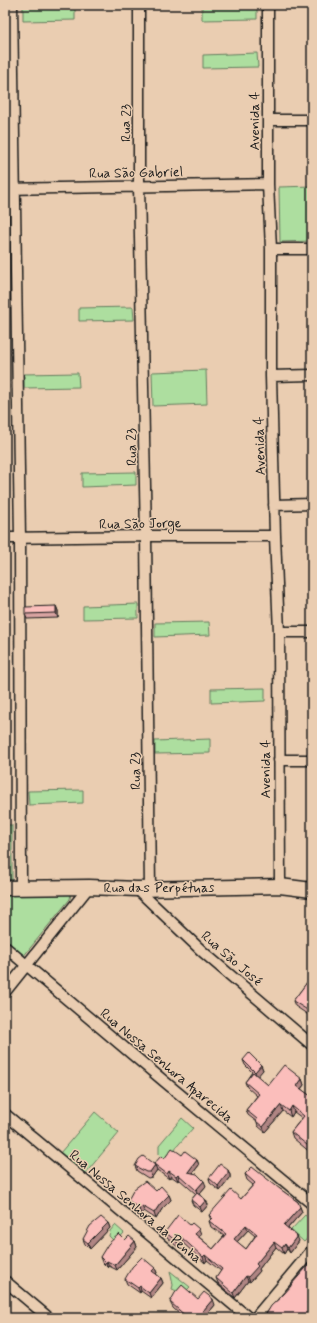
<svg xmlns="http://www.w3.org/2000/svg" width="317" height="1323" font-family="Mynerve,sans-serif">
<rect width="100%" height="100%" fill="#eacdb1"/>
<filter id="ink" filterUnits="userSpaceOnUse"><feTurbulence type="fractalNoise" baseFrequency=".025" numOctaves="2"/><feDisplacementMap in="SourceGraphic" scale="8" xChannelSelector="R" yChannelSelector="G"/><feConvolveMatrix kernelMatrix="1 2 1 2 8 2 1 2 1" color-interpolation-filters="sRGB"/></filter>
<g filter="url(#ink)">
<!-- green -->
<path fill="#adde9f" stroke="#647d5e" d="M23,5H75V20L23,21Z
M257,5V19L202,20V6Z
M257,53L258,67L203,68V55Z
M312,186V241L280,242L279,187Z
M133,307L134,320L79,321V308Z
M206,370L207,404L153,406L152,372Z
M78,373L79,387L24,388V374Z
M136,472V485L82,487V473Z
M138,604V618L83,619V606Z
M209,622L210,635L155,637V623Z
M265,688V701L211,703V689Z
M210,739V753L155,754V741Z
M83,790V803L29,805L28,791Z
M5,825H12V882H5Z
M71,893L70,899L22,958L5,943V895Z
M95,1112L119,1133L85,1174L60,1153Z
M182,1118L193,1128L165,1160L159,1154V1145Z
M305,1215L312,1221V1233L304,1242L291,1230Z
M115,1225L124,1233L110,1248L113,1240L109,1236L110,1231Z
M170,1271L190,1287C184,1294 179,1292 172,1289L173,1285Z"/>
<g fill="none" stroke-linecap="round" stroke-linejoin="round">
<defs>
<path id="street" d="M12,5L20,538L21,888
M139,5V186L146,536L150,889
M268,5V184L271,249V376L275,536L279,632L280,886
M268,120H312
M5,189L268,184
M271,249H312
M271,376L312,375
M274,505L312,504
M5,538L146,536H275
M279,632H312
M279,760H312
M137,889L203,952L312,1045
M5,947L165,1082L312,1204
M5,992L89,887
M5,1114L249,1318
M5,1281L49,1318
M255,1318L312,1250"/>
<path id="secondary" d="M5,888L89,887L137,889L280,886L312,890"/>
</defs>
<!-- street casing -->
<use href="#street" stroke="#1c1c1c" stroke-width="13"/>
<!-- secondary casing -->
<use href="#secondary" stroke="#1c1c1c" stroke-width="17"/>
<!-- street -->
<use href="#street" stroke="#eacdb1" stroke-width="10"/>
<!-- secondary -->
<use href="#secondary" stroke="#eacdb1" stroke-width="14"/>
</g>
<!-- wall -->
<path fill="#d8a3a1" stroke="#1c1c1c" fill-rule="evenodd" d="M56,606L58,611V618L27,619L25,614Z
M308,981L310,1016L295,1006L293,1001Z
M243,1060L261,1065L263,1070L257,1076L268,1085L302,1079L304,1085L301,1089L312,1097V1158L310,1154L311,1153L293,1138L291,1132L302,1118L294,1112L291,1117L283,1111L265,1132L258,1126L257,1122L248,1115L246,1110L257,1096L247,1087L245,1082L252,1072L245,1065Z
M182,1155L197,1160L199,1165L193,1173L206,1186L199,1194L206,1200L208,1205L202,1212L193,1205L191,1200L196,1194L179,1179L178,1181L171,1176L169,1179L157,1170L152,1177L148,1178L137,1171L135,1166L154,1164L164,1159Z
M228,1170L230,1175V1178L220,1191L210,1183L209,1178Z
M245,1174L280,1189L298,1202L302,1212L288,1228L299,1241L290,1253L287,1249L284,1254L276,1247L259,1269L260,1271L250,1282L248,1281L235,1298L218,1283L216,1278L221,1271L207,1260L205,1263L183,1243L179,1248L167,1238L165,1232L201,1234L199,1237L213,1249L224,1236L211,1227L209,1221L211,1220L209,1215L241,1199L253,1185L247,1180ZM248,1230L255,1236L246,1249L237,1242Z
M156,1191L169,1195L171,1200L162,1209L156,1219L144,1211L141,1215L130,1205L128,1200Z
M108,1223L110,1228L90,1249L85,1244L83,1239Z
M125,1240L135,1241L137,1247L117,1270L109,1266L108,1268L102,1262L100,1257Z
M155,1268L157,1273L156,1274L161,1278L163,1283L151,1298L141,1291L140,1293L127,1284L125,1279Z
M198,1299L215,1305L204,1318H184L173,1308L170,1302Z"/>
<!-- shaded-wall -->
<path fill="#b08583" stroke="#1c1c1c" d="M56,606L58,611V618L56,613Z
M312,1007V1014L310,1016L309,1011Z
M261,1065L263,1070L257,1077L255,1072Z
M302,1079L304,1085L299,1091L297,1086Z
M281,1105L283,1111L265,1132L263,1127Z
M292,1106L294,1112L291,1117L289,1111Z
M197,1160L199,1165L190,1177L188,1172Z
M155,1165L157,1170L152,1177L150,1172Z
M228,1170L230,1175V1178L220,1191L218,1186Z
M169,1171L171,1176L169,1179L167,1174Z
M178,1174L179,1179L178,1181L176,1176Z
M204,1181L206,1186L198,1195L196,1190Z
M169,1195L171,1200L162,1209L156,1219L154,1213L160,1204Z
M206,1200L208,1205L202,1212L200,1207Z
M142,1206L144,1211L141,1215L139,1209Z
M300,1207L302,1212L286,1230L284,1225Z
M108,1223L110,1228L90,1249L88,1243Z
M246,1225L248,1230L235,1244L234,1239Z
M199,1229L201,1234L197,1239L195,1234Z
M297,1236L299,1241L290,1253L288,1248Z
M181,1237L183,1243L179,1248L177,1242Z
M135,1241L137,1247L117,1270L115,1265Z
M274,1242L276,1247L259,1269L260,1271L250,1282L248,1277L256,1264Z
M285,1244L287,1249L284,1254L282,1248Z
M205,1255L207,1260L205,1263L203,1257Z
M107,1261L109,1266L108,1268L106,1263Z
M155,1268L157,1273L154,1276L152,1271Z
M246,1276L248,1281L235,1298L233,1293Z
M161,1278L163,1283L151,1298L149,1293Z
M140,1286L141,1291L140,1293L138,1288Z
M213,1299L215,1305L204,1318H197Z"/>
<!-- building -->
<path fill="#fbbebb" stroke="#1c1c1c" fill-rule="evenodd" d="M56,606V613L25,614V607Z
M308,981L312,983V1007L309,1011L293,1001Z
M249,1053L261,1065L255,1072L243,1060Z
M284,1065L302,1079L297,1086L312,1097V1149L291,1132L304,1116L292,1106L289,1111L281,1105L263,1127L256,1121L257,1119L246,1110L259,1094L245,1082L253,1072L268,1085Z
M172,1148L182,1155L185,1151L197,1160L188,1172L197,1174L204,1181L196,1190L178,1174L176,1176L169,1171L167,1174L154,1164L161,1156L164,1159Z
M143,1156L155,1165L150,1172H146L135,1166L139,1159Z
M220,1164L228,1170V1173L218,1186L209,1178Z
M252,1167L280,1189L298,1202L300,1207L284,1225L297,1236L288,1248L285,1244L282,1248L274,1242L256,1264L258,1266L248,1277L246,1276L233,1293L216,1278L222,1269L205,1255L203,1257L181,1237L177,1242L165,1232L178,1215L190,1225L192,1223L199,1229L195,1234L213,1249L226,1234L209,1221L212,1218L209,1215L231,1190L241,1199L255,1183L245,1174ZM246,1225L257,1234L246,1249L234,1239Z
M145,1181L156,1191L161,1186L169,1195L160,1204L154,1213L142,1206L139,1209L128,1200L134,1189Z
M197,1193L206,1200L200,1207L191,1200Z
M101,1217L108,1223L88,1243L83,1239L90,1226Z
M119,1234L125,1240L129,1236L135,1241L115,1265L107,1261L106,1263L100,1257L108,1244Z
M142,1257L155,1268L152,1271L161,1278L149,1293L140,1286L138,1288L125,1279L132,1267Z
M312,1260V1318H268L265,1316L271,1306L284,1294L291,1286V1285L305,1269Z
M182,1285L198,1299L204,1292L213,1299L197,1318H188L170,1302L175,1293Z"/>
</g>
<g text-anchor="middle" stroke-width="3" stroke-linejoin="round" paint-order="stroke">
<!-- street labels -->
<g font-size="14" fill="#1c1c1c" stroke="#eacdb1">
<text transform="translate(254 121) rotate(-90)" y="5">Avenida 4</text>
<text transform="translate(125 123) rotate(-90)" y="5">Rua 23</text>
<text transform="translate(136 172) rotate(-1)" y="5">Rua São Gabriel</text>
<text transform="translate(259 446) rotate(-92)" y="5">Avenida 4</text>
<text transform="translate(131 447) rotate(-91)" y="5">Rua 23</text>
<text transform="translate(140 523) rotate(-1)" y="5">Rua São Jorge</text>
<text transform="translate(265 769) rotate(-90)" y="5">Avenida 4</text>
<text transform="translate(135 771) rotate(-91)" y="5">Rua 23</text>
<text x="159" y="892">Rua das Perpétuas</text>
<text transform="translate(232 958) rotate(41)" y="5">Rua São José</text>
<text transform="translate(167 1065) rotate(40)" y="5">Rua Nossa Senhora Aparecida</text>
<text transform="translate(136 1206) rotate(40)" y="5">Rua Nossa Senhora da Penha</text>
</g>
</g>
<!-- margin -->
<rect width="317" height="1323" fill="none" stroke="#eacdb1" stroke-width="20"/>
<rect x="10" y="10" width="297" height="1303" fill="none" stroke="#1c1c1c" stroke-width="1.5" filter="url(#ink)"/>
</svg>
